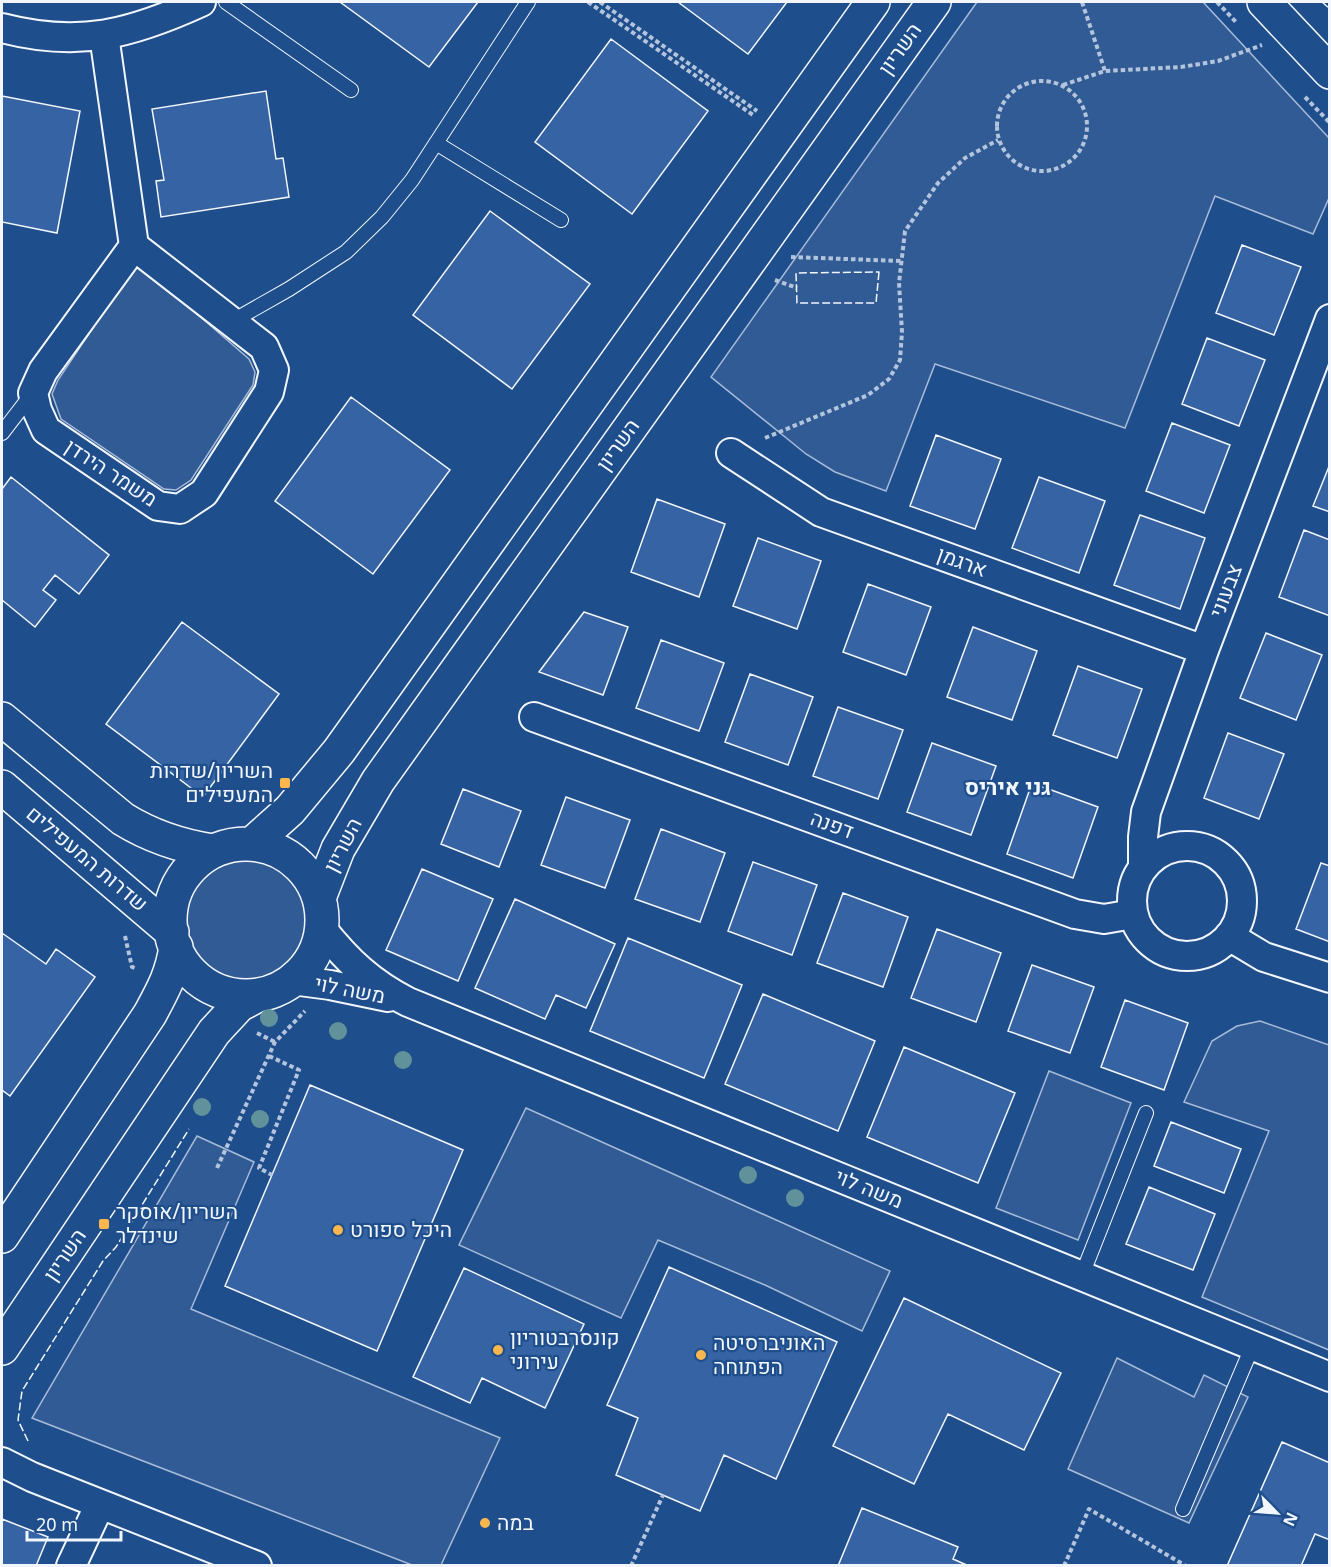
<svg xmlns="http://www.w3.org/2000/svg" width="1331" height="1567" font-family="'Noto Sans',Heebo,sans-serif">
<rect width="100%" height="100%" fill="#1f4e8c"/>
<!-- built -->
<path fill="#305b95" stroke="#a8bbd7" stroke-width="1.5" d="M977,2H1203L1329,138V198L1313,234L1215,196L1125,428L935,364L886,491L835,472L806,454L711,377Z
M137,262L249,359L255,372L253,385L191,480L176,490L164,489L61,419L52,394L58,380Z
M185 920a61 61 0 1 1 122 0a61 61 0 1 1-122 0Z
M1260,1021L1329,1045V1350L1202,1297L1269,1131L1184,1102L1212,1041L1237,1026Z
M1049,1071L1131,1103L1078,1240L996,1208Z
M526,1108L890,1271L862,1331L765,1285L658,1240L621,1318L459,1245Z
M197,1136L254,1162L191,1309L500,1438L441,1565H412L32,1418Z
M1117,1358L1194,1397L1204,1375L1248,1397L1189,1523L1068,1469Z"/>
<!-- building -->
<path fill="#3563a3" stroke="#f2f6ff" stroke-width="1.5" d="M340,2H478L429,67Z
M678,2H787L748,54Z
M611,39L708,111L632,214L535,142Z
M266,91L276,159L283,158L289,197L161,217L156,181L164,180L152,109Z
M2,96L80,111L57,233L2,222Z
M490,211L590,284L512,389L413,315Z
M1242,245L1301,267L1274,335L1216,313Z
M1207,338L1265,360L1239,426L1182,404Z
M351,397L450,470L373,574L275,501Z
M1172,423L1230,445L1204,513L1146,491Z
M936,435L1001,459L975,529L910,506Z
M1330,464V512L1313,506Z
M11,477L109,555L79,594L55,575L43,590L56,600L35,627L2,600V489Z
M1039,477L1105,501L1079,573L1012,548Z
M657,499L725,524L699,597L631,572Z
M1140,515L1205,538L1180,609L1114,585Z
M1304,530L1330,540V616L1279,597Z
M758,538L821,561L797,629L733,606Z
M868,584L931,607L906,675L843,652Z
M584,612L628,627L603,695L539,672Z
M182,622L279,694L203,797L106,724Z
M973,627L1037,651L1012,720L947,697Z
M1266,633L1322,655L1296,720L1240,698Z
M661,640L724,663L699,731L636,708Z
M1078,666L1142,689L1117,758L1053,735Z
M750,674L813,697L788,765L725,742Z
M838,707L903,730L878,799L813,776Z
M1228,733L1284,754L1259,819L1204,798Z
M932,743L996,766L971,835L907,812Z
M1032,783L1098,807L1073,878L1007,854Z
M463,789L521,811L499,867L441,844Z
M566,797L630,820L605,888L541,865Z
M661,829L725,853L700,922L635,899Z
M753,862L817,885L792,955L728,931Z
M1321,863L1330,866V942L1296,929Z
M422,869L493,899L458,981L386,950Z
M843,893L908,917L883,987L817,963Z
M515,899L615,944L586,1008L556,995L545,1019L475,988Z
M937,929L1001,953L976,1022L911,998Z
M2,933L46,964L56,949L95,977L10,1096L2,1090Z
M628,938L742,985L704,1078L590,1031Z
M1032,965L1094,987L1070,1053L1008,1031Z
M763,994L875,1041L838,1131L725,1084Z
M1125,1000L1188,1023L1164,1090L1101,1067Z
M904,1047L1015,1093L978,1183L867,1137Z
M310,1085L463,1150L377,1351L225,1286Z
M1171,1122L1241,1149L1224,1193L1154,1166Z
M1149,1187L1215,1214L1193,1270L1126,1244Z
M669,1267L837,1342L776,1479L724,1455L700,1511L616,1475L638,1418L607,1405Z
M464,1268L584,1324L545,1408L482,1378L470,1403L413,1377Z
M904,1298L1061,1373L1024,1450L948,1414L914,1484L833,1446Z
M1282,1442L1330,1463V1540L1315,1534L1301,1566H1227Z
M862,1508L958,1547L953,1559L969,1566H838Z
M2,1519L48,1537L36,1566H2Z"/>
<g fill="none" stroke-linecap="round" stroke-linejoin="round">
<defs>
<path id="service" d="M226,2L351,90
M436,143L561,220
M231,322L289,289L346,252L382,217L412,180L528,2
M2,433L32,394
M1082,1275L1146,1113
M1183,1509L1253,1345"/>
<path id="minor" d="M2,28C79,48 131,34 201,2
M104,35L134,246L264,347L274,370L269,392L204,493L180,509L158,506L46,430L37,410L33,393L43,371L134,246
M731,453L821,512L1204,650
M534,717L1075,914L1104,919L1133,914
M1132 901a55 55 0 1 1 110 0a55 55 0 1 1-110 0Z
M1143,867V837L1146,812L1204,650L1330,319
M322,929C348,961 370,983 408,1002L1330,1377
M1229,936L1264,957L1330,978
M292,980L330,985L388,997
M2,1462L32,1477L257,1566
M71,1566L100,1504"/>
<path id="tertiary" d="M1264,2L1330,72
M2,719L123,819C152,837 180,846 213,851
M2,787L172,932
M252,844L290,810L339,751L873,2
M170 920a76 76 0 1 1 152 0a76 76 0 1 1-152 0Z
M319,898L338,849L378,781L934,2
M2,1236L150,1014C163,990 172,974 176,947
M2,1348L214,1032L239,1005L258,995"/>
</defs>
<!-- service casing -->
<use href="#service" stroke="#f2f6ff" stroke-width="16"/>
<!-- minor casing -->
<use href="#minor" stroke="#f2f6ff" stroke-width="32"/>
<!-- tertiary casing -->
<use href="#tertiary" stroke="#f2f6ff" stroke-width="36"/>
<!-- path -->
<path stroke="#b3c4dc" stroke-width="4" stroke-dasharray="4.5 3" stroke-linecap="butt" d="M588,2L753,115
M600,2L757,111
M1082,2L1105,71
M1217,2L1237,23
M997 126a45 45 0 1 1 90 0a45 45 0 1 1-90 0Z
M1063,85L1105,71L1181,67L1218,61L1262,45
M1305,97L1330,123
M791,257L901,261
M775,280L797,288
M765,438L868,395L889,379L900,360L902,332L899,283L905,231L938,183L965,158L998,140
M125,936L132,967L137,969
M257,1033L275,1042
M269,1056L299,1070L259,1168L272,1175
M217,1168L275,1042L305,1011
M631,1566L663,1495
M1064,1566L1089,1509L1186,1566"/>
<!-- service -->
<use href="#service" stroke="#1f4e8c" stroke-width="14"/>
<!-- minor -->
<use href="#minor" stroke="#1f4e8c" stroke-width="28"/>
<!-- tertiary -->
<use href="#tertiary" stroke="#1f4e8c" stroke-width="33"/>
<!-- fence -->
<path stroke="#f2f6ff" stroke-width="1.5" stroke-dasharray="8 3" stroke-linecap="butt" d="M1322,2L1330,9
M879,272L876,303H797L796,273Z
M28,1441L18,1420L22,1391L103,1261L116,1247L189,1129"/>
</g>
<!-- trees -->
<g fill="#61919a">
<circle cx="269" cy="1018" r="9"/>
<circle cx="338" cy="1031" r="9"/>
<circle cx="403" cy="1060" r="9"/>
<circle cx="202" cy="1107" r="9"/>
<circle cx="260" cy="1119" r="9"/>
<circle cx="748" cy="1175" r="9"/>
<circle cx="795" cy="1198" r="9"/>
</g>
<!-- markers -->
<g fill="#ffb74d" stroke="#1f4e8c" stroke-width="2">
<rect x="279" y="777" width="12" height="12" rx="3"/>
<rect x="98" y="1218" width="12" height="12" rx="3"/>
<circle cx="338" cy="1230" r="6"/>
<circle cx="498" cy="1350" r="6"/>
<circle cx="701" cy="1355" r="6"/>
<circle cx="485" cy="1523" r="6"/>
</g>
<g text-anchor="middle" stroke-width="4.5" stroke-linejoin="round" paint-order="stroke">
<!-- street labels -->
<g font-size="21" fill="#f2f6ff" stroke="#1f4e8c">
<text transform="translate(900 49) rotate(-55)" y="7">השריון</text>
<text transform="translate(618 445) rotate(-55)" y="7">השריון</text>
<text transform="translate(111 473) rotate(33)" y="7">משמר הירדן</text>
<text transform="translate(962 562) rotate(20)" y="7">ארגמן</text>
<text transform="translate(1226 591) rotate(-69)" y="7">צבעוני</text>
<text transform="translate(832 825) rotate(20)" y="7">דפנה</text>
<text transform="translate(343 845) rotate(-63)" y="7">השריון</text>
<text transform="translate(87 859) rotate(40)" y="7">שדרות המעפילים</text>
<text transform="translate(350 990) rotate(11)" y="7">משה לוי</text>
<text transform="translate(869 1189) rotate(22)" y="7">משה לוי</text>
<text transform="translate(65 1255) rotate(-56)" y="7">השריון</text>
</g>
<!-- poi labels -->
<g font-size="21" fill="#f2f6ff" stroke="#1f4e8c" text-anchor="start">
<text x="273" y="778" text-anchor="end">השריון/שדרות<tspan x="273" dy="24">המעפילים</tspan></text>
<text x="116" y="1219">השריון/אוסקר<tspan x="116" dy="24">שינדלר</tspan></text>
<text x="350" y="1237">היכל ספורט</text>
<text x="510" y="1345">קונסרבטוריון<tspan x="510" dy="24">עירוני</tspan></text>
<text x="713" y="1350">האוניברסיטה<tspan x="713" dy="24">הפתוחה</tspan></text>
<text x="497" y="1530">במה</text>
</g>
<!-- neighbourhood labels -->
<g font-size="22" font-weight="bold" fill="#f2f6ff" stroke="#1f4e8c">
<text x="1008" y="795">גני איריס</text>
</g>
</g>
<!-- border -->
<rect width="1331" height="1567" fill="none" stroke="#f2f6ff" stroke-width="6"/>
<!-- north arrow -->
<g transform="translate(1277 1513) rotate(115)" stroke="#1f4e8c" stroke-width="4.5" paint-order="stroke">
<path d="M0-4.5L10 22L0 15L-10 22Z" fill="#f2f6ff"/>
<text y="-9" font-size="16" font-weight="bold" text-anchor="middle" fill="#f2f6ff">N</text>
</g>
<!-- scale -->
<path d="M27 1531v9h94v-9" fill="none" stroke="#f2f6ff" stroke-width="3"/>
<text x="36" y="1531" font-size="18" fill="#f2f6ff" stroke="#1f4e8c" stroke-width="4.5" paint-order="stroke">20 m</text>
</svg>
